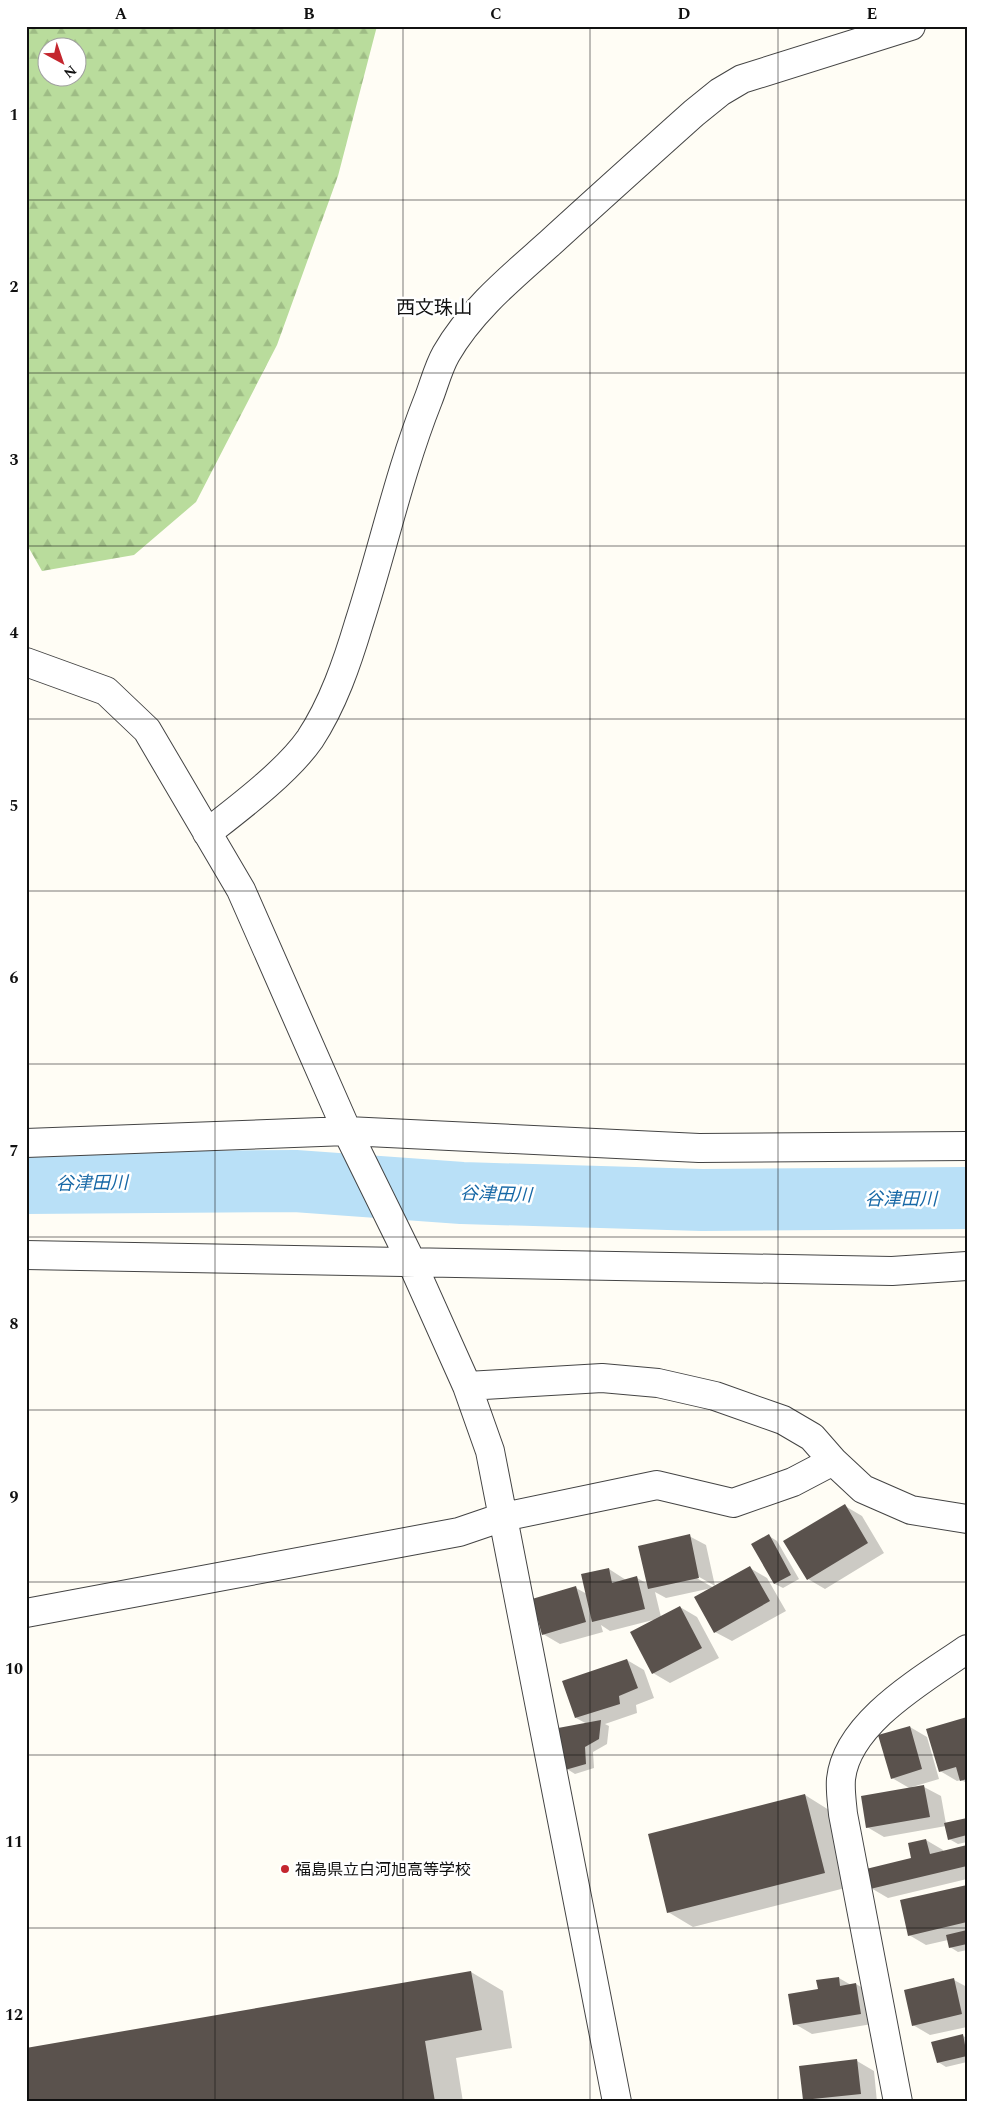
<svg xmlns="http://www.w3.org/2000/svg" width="993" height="2128" font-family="Spectral,'Noto Sans JP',serif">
<defs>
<pattern id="forest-firs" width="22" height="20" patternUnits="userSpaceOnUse" patternTransform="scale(1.25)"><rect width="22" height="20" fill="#b9dc9c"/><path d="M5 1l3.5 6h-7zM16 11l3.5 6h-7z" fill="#9ebc85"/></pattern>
</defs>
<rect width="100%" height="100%" fill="#fffdf5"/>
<!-- forest -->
<path fill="url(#forest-firs)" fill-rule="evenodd" d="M26,26H377L338,176L277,345L196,502L134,555L42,571L26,543ZM48,48H78V78H48Z"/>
<!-- shadow -->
<path fill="#0003" d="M845,1506L862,1516L884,1553L825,1589L808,1579Z
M689,1536L706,1545L715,1586L694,1574L693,1576L714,1588L750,1568L767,1578L786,1611L732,1641L715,1632L712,1588L666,1598L655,1592L661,1617L680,1607L697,1617L719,1658L670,1683L653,1673V1620L610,1631L601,1625L603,1632L560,1644L543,1634L576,1588L587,1594L609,1569L626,1580L637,1578L648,1584Z
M769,1536L777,1541L799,1579L783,1588L775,1584Z
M627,1660L644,1670L654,1698L636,1705L637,1713L605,1724L609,1726L607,1744L593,1752L594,1768L575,1774L567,1769L587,1724L576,1718Z
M967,1718V1783L961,1780L957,1781L940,1771Z
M910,1727L927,1737L939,1779L912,1787L913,1788L924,1787L941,1796L946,1824L967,1819V1842L958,1844L949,1839L946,1826L884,1837L867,1827L911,1789L892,1778Z
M805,1795L829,1810L849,1887L693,1927L668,1912Z
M926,1840L943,1850L944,1852L967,1847V1879L888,1898L871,1888L913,1859Z
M967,1886V1950L958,1952L950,1947L948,1940L926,1945L909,1935Z
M471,1972L503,1991L512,2048L456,2058L463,2102H26Z
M839,1978L851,1985L856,1984L873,1994L878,2023L812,2034L795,2024L820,1990Z
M954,1980L967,1987V2027L930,2035L913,2025Z
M963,2036L967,2038V2062L946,2067L938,2062Z
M857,2061L874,2071L877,2102H808L804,2099Z"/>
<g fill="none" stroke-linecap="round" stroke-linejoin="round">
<!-- river -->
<path stroke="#b9e0f7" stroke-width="62" d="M26,1183L295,1181L462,1193L702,1200L967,1198"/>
</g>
<!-- building -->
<path fill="#5a524d" d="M845,1504L868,1543L807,1580L783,1541Z
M690,1534L699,1578L648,1589L638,1546Z
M769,1534L791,1575L774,1584L751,1544Z
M750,1566L770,1601L714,1633L694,1597Z
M609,1568L612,1583L637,1576L645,1609L592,1622L581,1574Z
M576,1586L586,1622L542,1635L532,1599Z
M680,1606L702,1648L652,1674L630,1632Z
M627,1659L638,1688L619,1696L620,1704L575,1718L562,1681Z
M967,1717V1779L960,1781L956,1767L939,1772L926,1729Z
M601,1720L599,1739L585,1747L586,1764L565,1770L558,1728Z
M910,1726L922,1769L891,1779L878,1735Z
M924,1785L930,1817L866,1828L861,1796Z
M805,1794L825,1873L667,1913L648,1834Z
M967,1818V1835L948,1840L944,1823Z
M926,1839L930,1854L967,1845V1866L870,1889L866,1869L911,1858L908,1843Z
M967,1885V1922L908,1936L900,1900Z
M967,1930V1944L949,1948L946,1935Z
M471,1971L482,2030L425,2041L435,2102H26V2048Z
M839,1977L840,1986L856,1983L861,2014L793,2025L788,1994L818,1989L816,1980Z
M954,1978L962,2014L912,2026L904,1990Z
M963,2034L967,2056L937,2063L931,2042Z
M857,2059L861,2094L803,2100L799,2066Z"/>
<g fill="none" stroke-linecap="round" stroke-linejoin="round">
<defs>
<path id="minor" d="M26,662L106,691L147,730L241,890L347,1131L411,1261L467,1386L490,1451L617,2102
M207,833C239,808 287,772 310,739C333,704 347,663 359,623C383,549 399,473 428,400C434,385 438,368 446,354C471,310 513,276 550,243C598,199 646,156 694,113L720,92L742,79L911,26
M26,1143L347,1131L699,1148L967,1146
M26,1255L892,1271L967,1266
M467,1386L602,1378L658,1383L715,1396L783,1420L812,1437L833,1461L863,1489L911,1510L967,1519
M26,1613L459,1532L503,1517L657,1485L733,1503L793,1482L833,1461
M898,2102L843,1814C842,1803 840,1790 841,1779C847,1722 924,1679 967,1649"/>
</defs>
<!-- minor casing -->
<use href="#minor" stroke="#444" stroke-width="30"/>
<!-- minor -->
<use href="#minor" stroke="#fff" stroke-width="28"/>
</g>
<!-- grid -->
<path fill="none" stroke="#111" stroke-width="1" stroke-opacity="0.55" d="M215,26V2102M403,26V2102M590,26V2102M778,26V2102M26,200H967M26,373H967M26,546H967M26,719H967M26,891H967M26,1064H967M26,1237H967M26,1410H967M26,1582H967M26,1755H967M26,1928H967"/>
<!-- markers -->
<circle fill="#c4262e" stroke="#fff" stroke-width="2" cx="285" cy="1869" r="5"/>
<g text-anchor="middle" stroke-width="5" stroke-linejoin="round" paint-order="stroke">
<!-- poi labels -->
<g font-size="16" fill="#111" stroke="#fff" text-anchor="start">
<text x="295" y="1875">福島県立白河旭高等学校</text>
</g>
<!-- water labels -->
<g font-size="18" font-style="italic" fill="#1768a6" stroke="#fff">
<text transform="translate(92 1183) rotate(-1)" y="6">谷津田川</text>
<text transform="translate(496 1194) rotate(2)" y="6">谷津田川</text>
<text x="901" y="1205">谷津田川</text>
</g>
<!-- quarter labels -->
<g font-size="19" fill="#111" stroke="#fff">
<text x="434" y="314">西文珠山</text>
</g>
</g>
<!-- border -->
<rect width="993" height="2128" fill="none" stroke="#ffffff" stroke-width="55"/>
<!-- north arrow -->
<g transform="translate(62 62) rotate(140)"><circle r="24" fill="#ffffff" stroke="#a0a0a0"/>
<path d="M0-4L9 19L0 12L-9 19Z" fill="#c4262e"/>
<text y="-8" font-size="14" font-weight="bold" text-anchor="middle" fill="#111111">N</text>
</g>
<rect x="28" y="28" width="938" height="2072" fill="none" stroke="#111" stroke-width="2"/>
<g font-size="16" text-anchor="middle" font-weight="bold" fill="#111">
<text x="121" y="19">A</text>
<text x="309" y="19">B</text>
<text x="496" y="19">C</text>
<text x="684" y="19">D</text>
<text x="872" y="19">E</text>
<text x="14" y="120">1</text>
<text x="14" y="292">2</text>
<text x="14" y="465">3</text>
<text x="14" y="638">4</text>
<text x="14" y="811">5</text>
<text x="14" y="983">6</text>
<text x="14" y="1156">7</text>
<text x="14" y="1329">8</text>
<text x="14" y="1502">9</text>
<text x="14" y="1674">10</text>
<text x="14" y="1847">11</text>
<text x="14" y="2020">12</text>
</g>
</svg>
